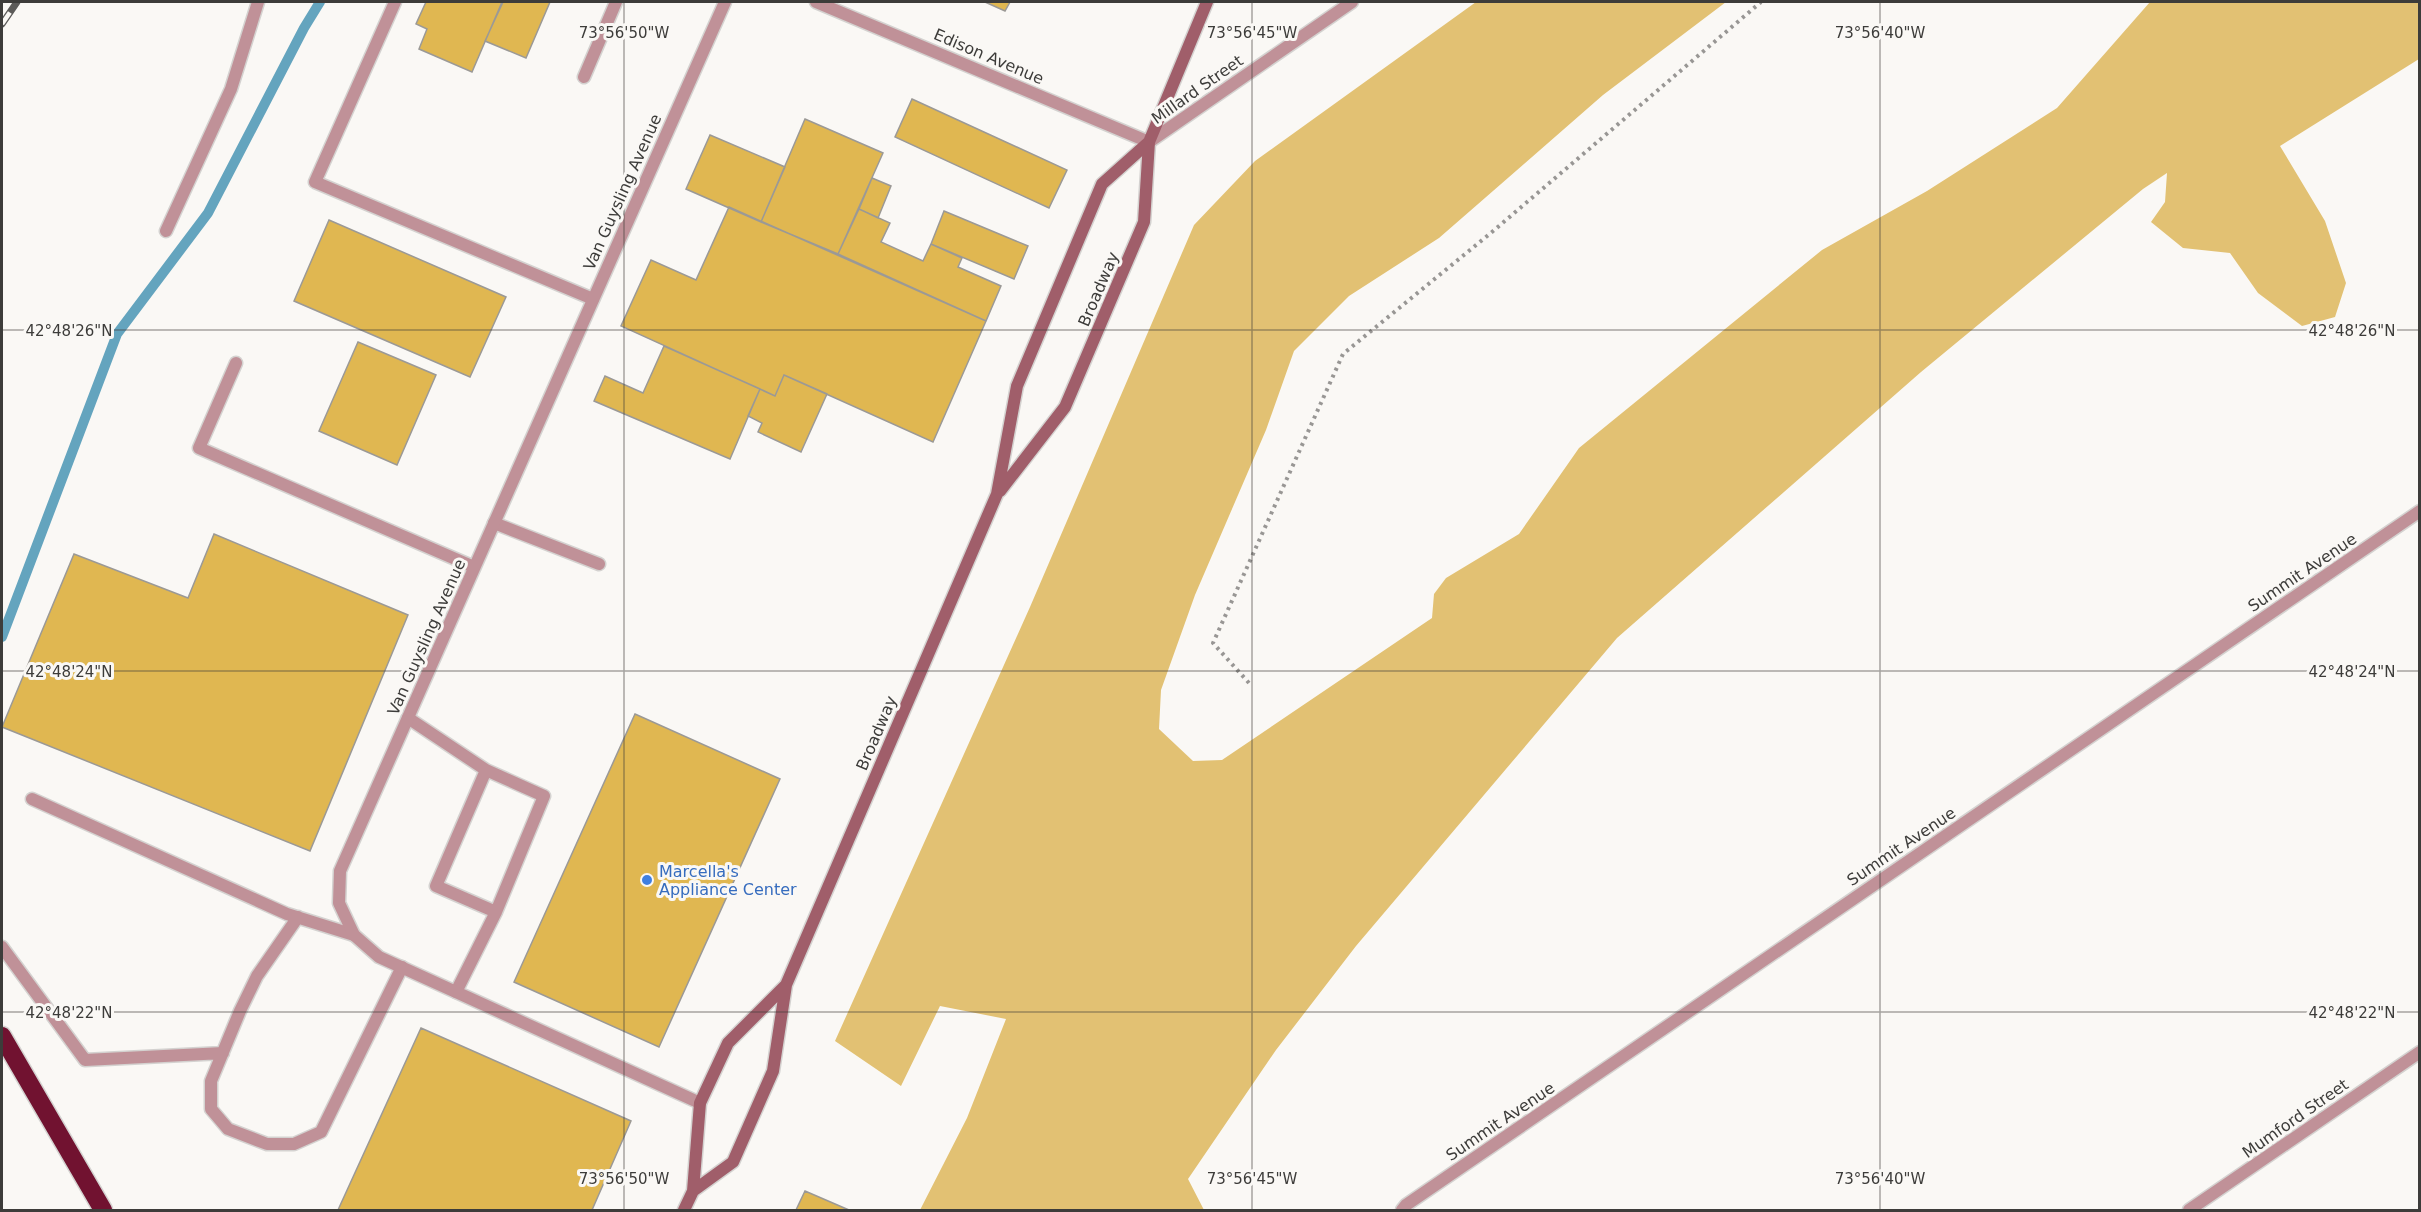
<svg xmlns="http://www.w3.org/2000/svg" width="2421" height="1212" font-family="'DejaVu Sans',sans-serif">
<rect width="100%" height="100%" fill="#faf8f5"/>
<!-- green -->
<path fill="#e2c173" d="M1476,2H1726L1603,95L1439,238L1349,296L1294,351L1266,430L1195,595L1161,690L1159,729L1193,761L1222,760L1432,618L1434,594L1446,578L1519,534L1579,448L1822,250L1927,191L2057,108L2150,2H2419V59L2280,146L2325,221L2346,283L2335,317L2302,326L2258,293L2230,253L2183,248L2151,222L2165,202L2167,173L2143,189L1921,372L1617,638L1356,946L1276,1050L1188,1179L1204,1210H920L967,1118L1006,1019L940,1006L901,1086L835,1041L1030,607L1194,225L1255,161Z"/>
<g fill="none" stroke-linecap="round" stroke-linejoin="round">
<!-- stream -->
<path stroke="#64a4be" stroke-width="10" d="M2,637L117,334L208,213L304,28L320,2"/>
</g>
<!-- building -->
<path fill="#e0b751" stroke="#9b9996" stroke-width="1.5" d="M426,2H502L472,72L419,49L427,29L416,24Z
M503,2H550L526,58L485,41Z
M985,2H1010L1005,11Z
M912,99L1067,170L1049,208L895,137Z
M805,119L883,153L838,254L761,222Z
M710,135L785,167L761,222L686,189Z
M872,178L891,186L878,218L859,209Z
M729,207L986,321L933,442L784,375L775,396L621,326L651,260L696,280Z
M859,209L890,223L881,242L923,261L931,244L962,258L958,267L1001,286L986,321L838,254Z
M944,211L1028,246L1014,279L931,244Z
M329,220L506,297L470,377L294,301Z
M358,342L436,375L397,465L319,431Z
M664,346L760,389L730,459L594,401L605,376L643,393Z
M784,375L827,394L801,452L758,432L762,423L748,416L760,389L775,396Z
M214,534L408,615L310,851L2,727L74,554L188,598Z
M635,714L780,779L659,1047L514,982Z
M421,1028L631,1121L592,1210H338Z
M805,1191L849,1210H796Z"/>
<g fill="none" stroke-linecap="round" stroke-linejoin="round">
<defs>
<path id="service" d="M395,2L315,182L593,299
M584,77L616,2
M166,231L231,89L258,2
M236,363L199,448L474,567
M494,523L599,564
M408,718L486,770L436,886L496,912L456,992
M486,770L544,796L496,912
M32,799L287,914L354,935
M298,917L257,976L240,1011L211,1081V1109L228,1129L267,1144H294L321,1132L402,967
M2,947L85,1060L223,1053"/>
<path id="minor" d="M700,1103L379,957L354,935L339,903L340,871L725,2
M1402,1210L1406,1205L2420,511
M2189,1210L2420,1052"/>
<path id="tertiary" d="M816,2L1149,142L1352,2"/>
<path id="secondary" d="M1000,491L1065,407L1144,222L1149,142L1207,2
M693,1191L733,1162L773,1071L786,985L997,494L1017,386L1102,184L1149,142
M684,1210L693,1191L700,1103L728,1043L786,985"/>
<path id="motorway" d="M2,1036L103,1210"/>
</defs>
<!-- service casing -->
<use href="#service" stroke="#d4d2d0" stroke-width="15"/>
<!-- minor casing -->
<use href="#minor" stroke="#d4d2d0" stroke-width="15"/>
<!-- tertiary casing -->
<use href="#tertiary" stroke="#d4d2d0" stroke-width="15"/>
<!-- secondary casing -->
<use href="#secondary" stroke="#d4d2d0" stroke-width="15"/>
<!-- motorway casing -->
<use href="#motorway" stroke="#d4d2d0" stroke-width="21"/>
<!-- path -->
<path stroke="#989694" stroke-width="4" stroke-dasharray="3 4.5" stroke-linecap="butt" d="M1249,683L1213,643L1343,354L1492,232L1761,2"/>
<!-- service -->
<use href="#service" stroke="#c09198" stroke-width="12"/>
<!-- minor -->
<use href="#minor" stroke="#c09198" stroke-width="12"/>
<!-- tertiary -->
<use href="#tertiary" stroke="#c09198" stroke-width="12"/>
<!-- secondary -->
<use href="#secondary" stroke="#a05e6a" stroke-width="12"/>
<!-- motorway -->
<use href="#motorway" stroke="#711230" stroke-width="18"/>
<defs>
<path id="rail" d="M2,24L17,2"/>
</defs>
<!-- rail casing -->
<use href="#rail" stroke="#5c5b59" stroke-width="7"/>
<!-- rail -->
<use href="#rail" stroke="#faf8f5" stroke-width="4.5" stroke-dasharray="14" stroke-linecap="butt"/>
</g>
<!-- ticks -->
<path fill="none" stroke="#3d3c3a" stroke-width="1.5" stroke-opacity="0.45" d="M624,2V1210M1252,2V1210M1880,2V1210M2,330H2420M2,671H2420M2,1012H2420"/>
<!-- markers -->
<circle fill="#3f7fe0" stroke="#faf8f5" stroke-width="2" cx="647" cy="880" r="6"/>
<g text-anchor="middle" stroke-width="6" stroke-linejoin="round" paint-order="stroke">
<!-- street labels -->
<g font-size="16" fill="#3d3c3a" stroke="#faf8f5">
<text transform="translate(989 56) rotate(23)" y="6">Edison Avenue</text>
<text transform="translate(1197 89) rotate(-35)" y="6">Millard Street</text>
<text transform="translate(622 192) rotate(-66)" y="6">Van Guysling Avenue</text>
<text transform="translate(1098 289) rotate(-67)" y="6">Broadway</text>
<text transform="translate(2302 572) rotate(-34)" y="6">Summit Avenue</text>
<text transform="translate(426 637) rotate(-66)" y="6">Van Guysling Avenue</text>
<text transform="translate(876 733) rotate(-67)" y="6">Broadway</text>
<text transform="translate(1901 846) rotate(-34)" y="6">Summit Avenue</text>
<text transform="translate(2295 1118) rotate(-35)" y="6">Mumford Street</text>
<text transform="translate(1500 1121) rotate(-34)" y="6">Summit Avenue</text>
</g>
<!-- shop labels -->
<g font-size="16" fill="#366cbe" stroke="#faf8f5" text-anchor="start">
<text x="659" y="877">Marcella's<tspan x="659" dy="18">Appliance Center</tspan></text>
</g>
</g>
<g font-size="15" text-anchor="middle" fill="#3d3c3a" stroke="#faf8f5" stroke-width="6" stroke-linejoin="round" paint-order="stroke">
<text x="624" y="38">73°56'50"W</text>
<text x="1252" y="38">73°56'45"W</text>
<text x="1880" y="38">73°56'40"W</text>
<text x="69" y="336">42°48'26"N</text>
<text x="2352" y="336">42°48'26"N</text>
<text x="69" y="677">42°48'24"N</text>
<text x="2352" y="677">42°48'24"N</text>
<text x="69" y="1018">42°48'22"N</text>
<text x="2352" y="1018">42°48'22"N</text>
<text x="624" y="1184">73°56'50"W</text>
<text x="1252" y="1184">73°56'45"W</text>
<text x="1880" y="1184">73°56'40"W</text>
</g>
<!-- border -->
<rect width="2421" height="1212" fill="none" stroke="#3d3c3a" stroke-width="6"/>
</svg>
